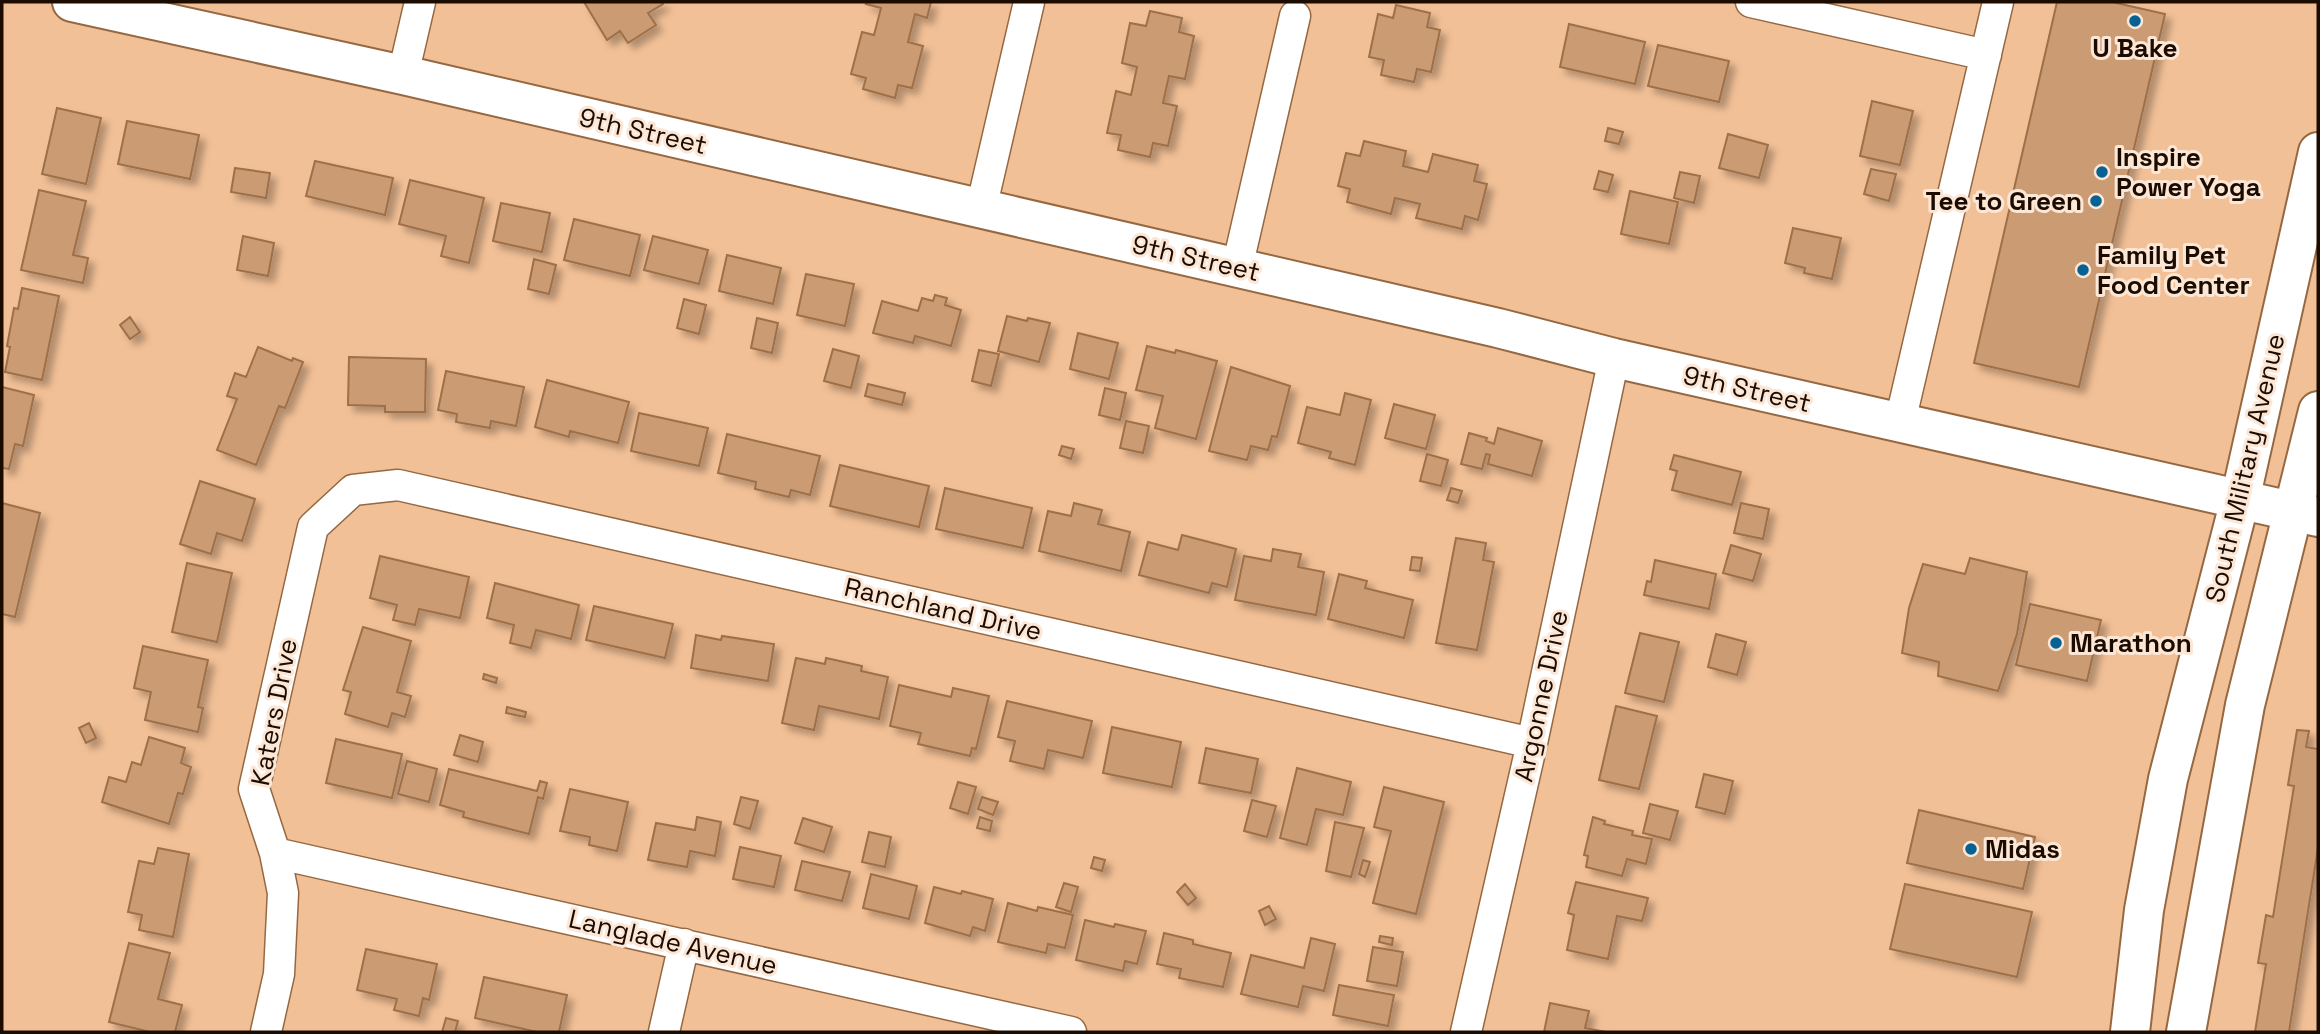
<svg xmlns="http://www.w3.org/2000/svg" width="2320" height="1034" font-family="'Space Grotesk',sans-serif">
<defs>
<filter id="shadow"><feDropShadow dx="6" dy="6" stdDeviation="3.5" flood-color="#0004"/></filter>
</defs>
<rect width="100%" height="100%" fill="#f2c096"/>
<!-- building -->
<path fill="#cb9b73" stroke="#9e7049" stroke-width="2" filter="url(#shadow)" d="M584,2H661L663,4L648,13L656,25L628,43L620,31L607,40Z
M867,2H931L927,18L915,14L908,42L923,46L912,88L898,85L895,98L863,89L866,78L851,74L862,32L874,35L881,8L866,4Z
M2057,2H2112L2165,14L2079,387L1974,363Z
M1396,5L1430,13L1427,27L1440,30L1431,72L1417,69L1414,82L1381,75L1384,60L1369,57L1378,14L1393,18Z
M1150,11L1182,18L1179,32L1194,36L1185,79L1169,76L1163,103L1177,106L1168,146L1153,143L1150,157L1118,150L1121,135L1107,133L1116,91L1131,95L1137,67L1122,63L1130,23L1146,26Z
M1569,24L1645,42L1635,84L1560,67Z
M1658,45L1729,61L1719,102L1648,86Z
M1872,101L1913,111L1900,165L1860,156Z
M57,108L101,118L86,184L42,174Z
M127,121L199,135L190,179L118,164Z
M1608,128L1623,132L1619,144L1605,141Z
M1728,134L1768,145L1759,178L1719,168Z
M1364,141L1406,151L1403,166L1428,172L1433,154L1478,165L1474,181L1487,184L1478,220L1465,216L1462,229L1416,218L1420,204L1395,198L1391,214L1347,202L1350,189L1338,186L1346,153L1360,156Z
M315,161L393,178L385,215L306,196Z
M235,168L270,173L266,198L231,192Z
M1871,169L1896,174L1889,201L1864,194Z
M1599,171L1613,175L1608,192L1594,189Z
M1680,172L1700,176L1694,203L1674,198Z
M410,180L484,198L469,263L441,256L446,236L399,224Z
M39,190L86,201L73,255L88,258L83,283L21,270Z
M1630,191L1678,202L1669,244L1621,234Z
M501,203L550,213L542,252L493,241Z
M574,219L640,235L630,276L564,260Z
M1793,228L1841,238L1832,279L1804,273L1805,268L1785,263Z
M243,236L274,243L268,276L237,270Z
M653,236L708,250L699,284L644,270Z
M727,255L781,268L773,304L719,291Z
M534,259L556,265L549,294L528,289Z
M806,274L854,284L845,326L797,315Z
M22,288L59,296L42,380L5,372L10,347L7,346L14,308L18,309Z
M935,295L947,298L945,305L961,310L951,346L915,336L913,343L873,333L882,301L918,311L922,298L933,301Z
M684,299L706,305L699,334L677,328Z
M1007,316L1027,321L1028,318L1050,323L1039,362L998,351Z
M130,317L140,332L130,339L120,325Z
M757,318L778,323L772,353L751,348Z
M1078,333L1118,343L1109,379L1070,369Z
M1147,346L1175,353L1176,350L1217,361L1196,439L1155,428L1163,396L1136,390Z
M258,347L292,361L293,358L303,362L285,408L279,406L256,465L217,450L237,399L227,396L235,373L246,377Z
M833,349L859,356L851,388L824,381Z
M979,350L999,354L991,386L972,381Z
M349,357L426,359L425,412H385V406L348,405Z
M1231,367L1290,386L1277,437L1272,436L1268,450L1251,446L1247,460L1209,451Z
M446,371L524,387L516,426L491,421L490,428L456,422L457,414L438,410Z
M547,380L629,402L618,443L570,431L569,437L535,427Z
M868,384L905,393L902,405L865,396Z
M2,387L34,395L23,446L15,444L9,469L2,468Z
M1105,388L1126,393L1120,420L1099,415Z
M1345,393L1371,400L1355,465L1329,458L1331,452L1298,443L1307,407L1340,415Z
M1394,404L1435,415L1426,449L1385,438Z
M639,413L708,428L699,466L631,451Z
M1126,421L1149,426L1143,453L1120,448Z
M1498,428L1542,441L1532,476L1488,464L1490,455L1486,454L1482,469L1461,464L1469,433L1487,438L1486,441L1494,444Z
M727,434L820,456L810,495L791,490L789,497L755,489L756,482L718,473Z
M1062,446L1074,449L1071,459L1059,455Z
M1427,454L1448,460L1441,486L1420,481Z
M1674,455L1741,472L1732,505L1672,490L1677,471L1670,469Z
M840,465L929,486L919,527L830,506Z
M200,481L255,499L242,541L217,533L211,554L180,544Z
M945,488L1032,508L1023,548L936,529Z
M1451,488L1462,491L1458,503L1447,500Z
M2,503L40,513L15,617L2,614Z
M1074,503L1102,510L1098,524L1130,532L1121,571L1039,551L1048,511L1071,516Z
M1741,503L1769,509L1763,539L1734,533Z
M1182,535L1236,549L1227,587L1212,583L1209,593L1139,575L1148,542L1178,550Z
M1456,538L1486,543L1483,560L1494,562L1477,650L1436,643Z
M1731,545L1761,554L1753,581L1723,573Z
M1273,549L1301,554L1298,567L1324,572L1316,615L1235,600L1244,556L1271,561Z
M380,556L469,577L460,618L419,609L415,625L393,620L397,605L370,598Z
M1412,557L1422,558L1420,571L1410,570Z
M1970,558L2027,572L2017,634L1998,691L1938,676L1939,662L1902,653L1909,608L1923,564L1965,574Z
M1655,560L1716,574L1709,609L1644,595L1647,581L1651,582Z
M187,563L232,573L217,642L172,632Z
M1339,574L1367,581L1365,588L1413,600L1404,638L1328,619Z
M495,583L579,605L571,639L536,630L531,648L510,643L514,625L487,618Z
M2030,604L2101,620L2087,681L2016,665Z
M594,606L673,624L665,658L586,640Z
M363,627L411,641L397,692L411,696L405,717L392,713L388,727L345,714L351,692L343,690Z
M1640,633L1679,642L1664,702L1625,693Z
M1716,634L1746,642L1737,675L1708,667Z
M696,635L721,640L722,636L774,644L768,681L691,668Z
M143,646L208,660L198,707L203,708L198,732L145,720L151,692L134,688Z
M796,658L825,664L826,658L862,666L861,671L888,677L879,719L819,706L814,730L782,723Z
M484,674L497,678L496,683L483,679Z
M899,685L951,697L953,688L989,696L976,749L972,748L970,756L918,744L921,733L890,726Z
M1007,701L1092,721L1083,758L1048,750L1044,769L1010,761L1015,741L998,737Z
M1616,706L1657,716L1639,789L1599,780Z
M507,707L526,712L525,717L506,713Z
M89,723L96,738L86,743L79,728Z
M1112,727L1181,742L1172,787L1103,773Z
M2297,730L2309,731L2306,747L2318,749V848L2289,1032H2255L2266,964L2258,963L2266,915L2273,917L2294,786L2288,785Z
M460,735L483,742L478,762L454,755Z
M149,737L185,748L181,763L191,767L183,794L178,793L169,824L102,802L109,777L126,782L132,762L141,765Z
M336,739L402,754L392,798L326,783Z
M1206,748L1258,759L1251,793L1199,783Z
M407,761L437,769L429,802L398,794Z
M1297,768L1351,782L1343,815L1316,809L1307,845L1280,838Z
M449,769L537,791L540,781L547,783L543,799L538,797L529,834L463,817L464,812L440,805Z
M1704,774L1733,781L1725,814L1696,807Z
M958,782L976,787L968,814L950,808Z
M1384,787L1444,802L1416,914L1373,903L1391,831L1374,827Z
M570,789L628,802L617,851L589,845L590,837L560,831Z
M741,797L758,801L750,829L734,824Z
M982,797L998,802L993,815L978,809Z
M1252,800L1276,806L1267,837L1244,831Z
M1650,804L1678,811L1670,840L1643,833Z
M1919,810L2035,837L2023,889L1907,863Z
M697,817L721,822L715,856L690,851L687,867L648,860L656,823L695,830Z
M980,817L992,821L990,831L977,828Z
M1593,817L1605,821L1604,824L1633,831L1632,835L1652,839L1646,864L1627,859L1622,876L1586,867L1588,856L1584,855Z
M803,818L832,827L824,852L795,843Z
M1335,822L1364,828L1351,877L1326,871Z
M869,832L891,837L885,867L862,862Z
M740,847L781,856L774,887L733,879Z
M158,848L189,854L173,937L139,930L142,915L128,912L139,861L154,864Z
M1094,857L1105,860L1102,871L1091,868Z
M1363,860L1370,862L1365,877L1359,874Z
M802,861L850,872L842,901L795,890Z
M871,874L917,886L909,919L863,908Z
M1576,882L1648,898L1642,921L1617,916L1608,959L1567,950L1574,915L1568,913Z
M1064,883L1078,887L1071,912L1056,907Z
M1185,884L1196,898L1188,905L1177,892Z
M1905,884L2032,912L2017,977L1890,949Z
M934,887L961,894L962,891L993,899L985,931L973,927L970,936L925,923Z
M1008,903L1037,911L1038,907L1073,915L1065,948L1048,944L1046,953L998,942Z
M1269,906L1276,919L1265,925L1259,911Z
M1085,920L1114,927L1115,924L1146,931L1137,964L1125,961L1123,971L1076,960Z
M1164,933L1193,940V944L1231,953L1223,987L1179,978L1181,969L1157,964Z
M1380,936L1393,938L1392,945L1379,942Z
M1311,938L1335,944L1324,991L1303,986L1298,1007L1241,994L1251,955L1304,968Z
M129,943L170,953L158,999L182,1005L175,1032H150L109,1022Z
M1373,947L1403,952L1397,986L1367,981Z
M366,949L437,964L429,1000L423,998L419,1016L394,1010L397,999L357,990Z
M484,977L567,995L559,1032H537L475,1018Z
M1339,985L1394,995L1388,1026L1333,1015Z
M1550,1003L1589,1011L1585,1028L1606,1032H1544Z
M446,1018L458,1021L455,1032H442Z"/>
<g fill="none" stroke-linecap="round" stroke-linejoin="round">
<defs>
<path id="street" d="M1751,2L1986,55
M403,75L420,2
M981,209L1029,2
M1237,268L1295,16
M1900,422L1998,2
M275,853L1071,1032
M266,1032L279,974L283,893L275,853L254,789L313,527L353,490L398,485L1532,743
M664,1032L684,944
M1466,1032L1532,743L1614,358"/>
<path id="secondary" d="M72,2L403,75L1498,328L1614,358L2318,517
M2130,1032L2144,910L2168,779L2240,500L2318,152
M2186,1032L2245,705L2318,411"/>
</defs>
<!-- street casing -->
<use href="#street" stroke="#956842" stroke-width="33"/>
<!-- secondary casing -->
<use href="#secondary" stroke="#956842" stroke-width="42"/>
<!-- street -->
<use href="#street" stroke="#fff" stroke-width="30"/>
<!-- secondary -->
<use href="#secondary" stroke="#fff" stroke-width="38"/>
</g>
<!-- markers -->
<g fill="#066292" stroke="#fce7d7" stroke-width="2.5">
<circle cx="2135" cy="21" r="7"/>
<circle cx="2102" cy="172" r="7"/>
<circle cx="2096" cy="201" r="7"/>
<circle cx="2083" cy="270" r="7"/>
<circle cx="2056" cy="643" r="7"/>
<circle cx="1971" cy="849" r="7"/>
</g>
<g text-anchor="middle" stroke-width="6" stroke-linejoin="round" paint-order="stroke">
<!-- poi labels -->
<g font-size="26" font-weight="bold" fill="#1c0c00" stroke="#fce7d7" text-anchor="start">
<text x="2135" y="57" text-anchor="middle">U Bake</text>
<text x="2116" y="166">Inspire<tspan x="2116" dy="30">Power Yoga</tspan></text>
<text x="2082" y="210" text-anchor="end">Tee to Green</text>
<text x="2097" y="264">Family Pet<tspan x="2097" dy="30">Food Center</tspan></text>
<text x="2070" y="652">Marathon</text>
<text x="1985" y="858">Midas</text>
</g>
<!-- street labels -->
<g font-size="26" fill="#1c0c00" stroke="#fce7d7">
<text transform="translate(643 131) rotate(13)" y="9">9th Street</text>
<text transform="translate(1196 258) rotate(13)" y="9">9th Street</text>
<text transform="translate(1747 389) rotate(13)" y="9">9th Street</text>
<text transform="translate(2245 468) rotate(-77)" y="9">South Military Avenue</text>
<text transform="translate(943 609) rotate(13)" y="9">Ranchland Drive</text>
<text transform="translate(1541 696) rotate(-78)" y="9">Argonne Drive</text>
<text transform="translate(274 712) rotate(-79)" y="9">Katers Drive</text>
<text transform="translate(673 942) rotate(13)" y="9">Langlade Avenue</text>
</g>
</g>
<!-- border -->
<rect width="2320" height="1034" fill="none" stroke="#1c0c00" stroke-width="7"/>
</svg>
